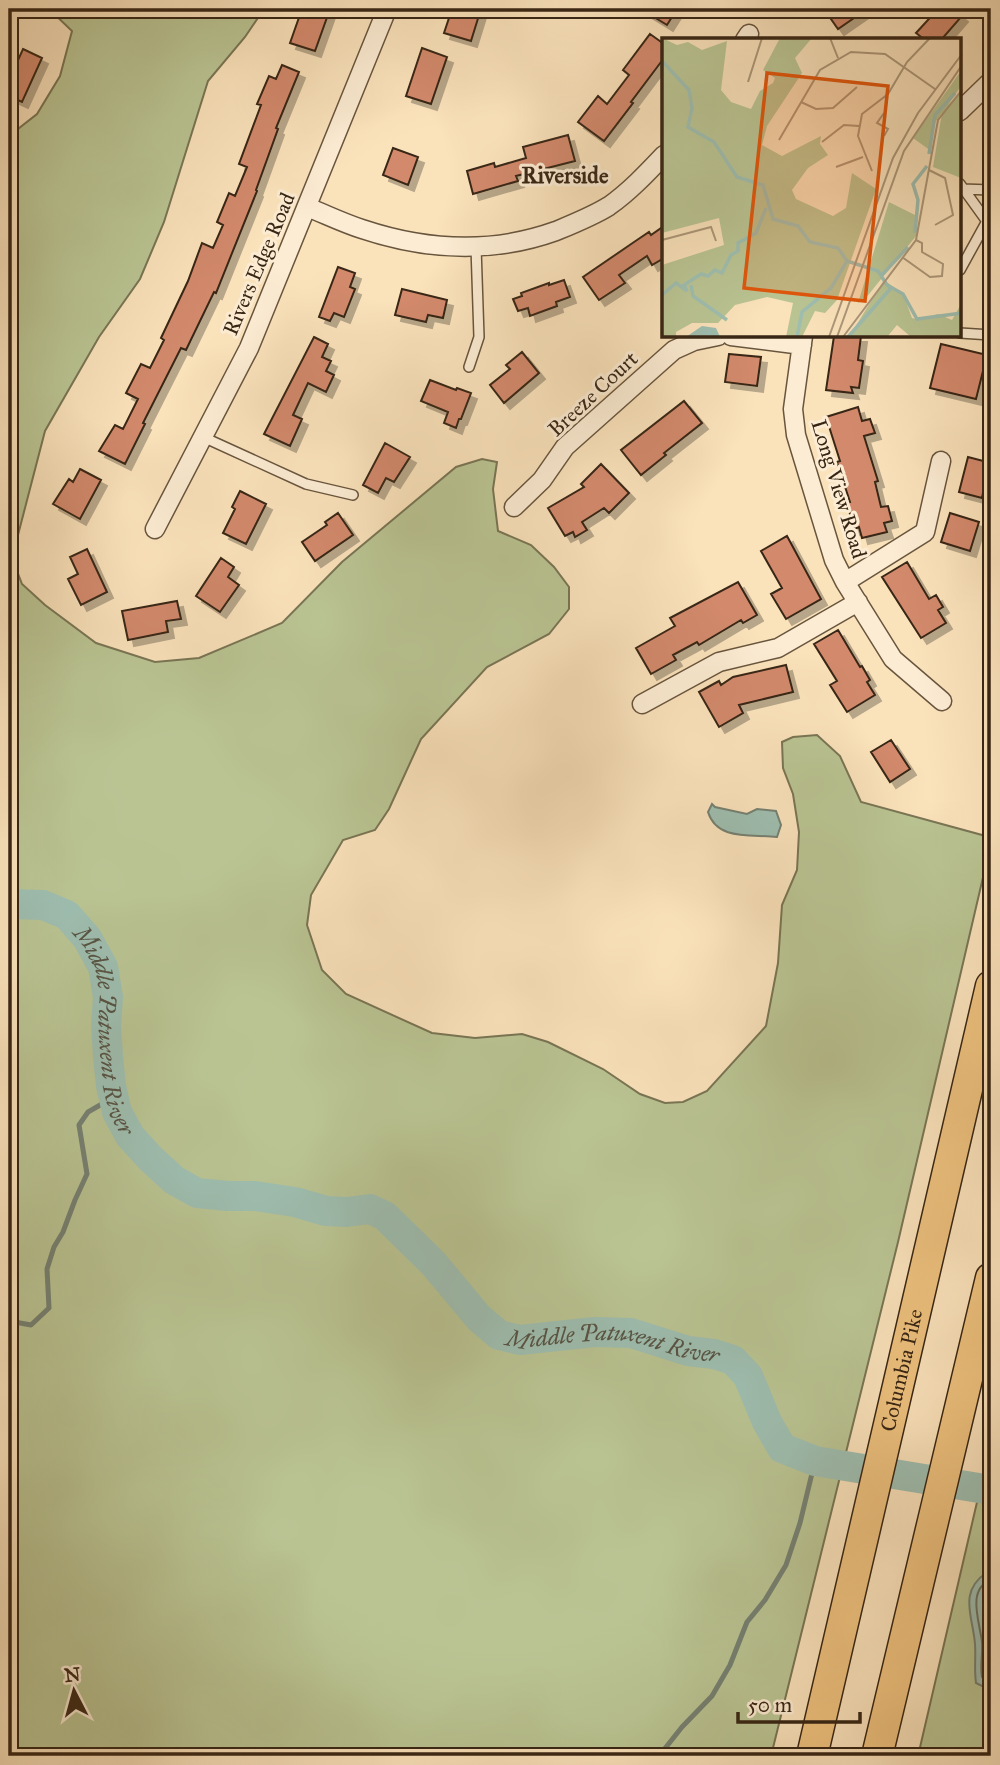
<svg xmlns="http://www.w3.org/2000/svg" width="1000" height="1765" font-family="'IM FELL Great Primer',serif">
<defs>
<filter id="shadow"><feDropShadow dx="6" dy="6" stdDeviation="0" flood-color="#0004"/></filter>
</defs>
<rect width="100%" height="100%" fill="#fae2bb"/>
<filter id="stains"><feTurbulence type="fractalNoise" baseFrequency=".00286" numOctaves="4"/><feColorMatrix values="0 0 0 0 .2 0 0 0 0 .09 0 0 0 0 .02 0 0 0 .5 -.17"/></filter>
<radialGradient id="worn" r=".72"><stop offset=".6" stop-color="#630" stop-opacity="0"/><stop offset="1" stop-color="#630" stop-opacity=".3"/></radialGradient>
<!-- green -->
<path fill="#bac493" stroke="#797554" stroke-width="2" d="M49,9H264L245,37L208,81L164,222L140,279L99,337L45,431L12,558L22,584L45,605L96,643L155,662L199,658L282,623L342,562L456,467L482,459L497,462L493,489L498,531L531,545L554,567L569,587V609L549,634L487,667L421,739L389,809L375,830L343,840L311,895L307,925L322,970L346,994L432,1033L475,1038L522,1034L548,1042L603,1069L640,1094L665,1103L683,1102L707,1091L766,1026L778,963L782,905L797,870L799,832L793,794L783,768L782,742L793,737L817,735L840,756L861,802L982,835L991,843L898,1242L771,1756H9V136L37,114L60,76L72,31Z
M991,1442V1756H918Z"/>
<!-- water -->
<path fill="#9ebeb0" stroke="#758172" stroke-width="2" d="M712,804L715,807L747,814L757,809L776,811L781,825L777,837C751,834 717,841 708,812Z
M986,1573H991V1687L986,1688L976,1683C974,1669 976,1657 975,1644C973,1617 958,1592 986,1573Z"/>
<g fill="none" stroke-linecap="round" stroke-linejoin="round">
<!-- shore -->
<path stroke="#6b7262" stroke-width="2" d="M991,1580C966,1589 980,1623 982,1642C983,1654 980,1665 982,1677L986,1680H991
M991,1589L986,1596L985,1604L991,1645L990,1668L991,1671"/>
<!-- stream -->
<path stroke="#758172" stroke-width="5" d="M9,1321L31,1325L49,1308L47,1269L54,1247L63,1232L75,1200L87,1174L79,1125L88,1112L114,1097
M659,1756L682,1727L712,1696L730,1665L747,1622L765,1600L786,1565L800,1523L815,1461"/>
<!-- river -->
<path stroke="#9ebeb0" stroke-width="30" id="s1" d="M9,904L43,905L67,915L87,938L103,967L108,997L106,1026L108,1056L111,1086L117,1112L130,1136L150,1158L174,1180L197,1193L228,1196H255L295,1202L326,1211L347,1212L370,1209L385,1216L433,1263L479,1318L499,1335L520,1340L595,1332L631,1333L688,1351L714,1354L733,1360L748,1376L767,1422L782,1448L815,1461L991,1490"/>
</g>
<!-- building -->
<path fill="#d2896c" stroke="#382615" stroke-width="2" filter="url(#shadow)" d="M302,9H330L315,51L290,43Z
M452,9H468L480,12L471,41L444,33Z
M641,9H677L667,25Z
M824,9H867L838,29Z
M938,9H953L962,16L941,40H925L916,33Z
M650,34L664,44V58L631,102L633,103L604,141L578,122L598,96L607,104L629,75L623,70Z
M422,48L447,57L431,104L406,96Z
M23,49L42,58L22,102L9,96V80Z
M282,65L299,72L276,128L278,129L256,190L257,191L216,293L214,292L186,350L181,348L143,423L145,424L125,464L99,451L115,425L123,429L138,399L126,393L141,364L150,368L164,340L161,338L188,281L202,243L213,248L223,225L217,222L229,193L235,196L247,167L239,164L261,105L257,104L269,76L276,79Z
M568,135L575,161L516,176L518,181L473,194L467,171L494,163L495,167L526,158L523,147Z
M393,148L418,157L408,185L383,175Z
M664,226V258L652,265L647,256L619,275L625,283L599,300L583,277L637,240L649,232L651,235Z
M338,267L355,273L350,287L355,289L344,317L334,313L330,321L319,317Z
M564,280L570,297L556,302L557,306L530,316L528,308L518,311L513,299L522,296L521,293L549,283V285Z
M402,289L447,300L443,318L428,315L426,322L395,315Z
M834,336H861L858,360L863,361L859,388L851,387L853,393L826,390Z
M314,337L328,344L322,357L331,361L326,371L334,375L326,392L308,383L293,415L302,419L290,446L264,434Z
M941,344L987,355L976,399L930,388Z
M522,352L539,373L504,403L490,385L510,369L506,365Z
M729,354L761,357L757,386L725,382Z
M430,380L456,390L457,388L471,393L461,419H459L456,428L444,423L448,412L421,401Z
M684,401L702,423L664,453L666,455L641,475L621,450Z
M858,407L862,421L870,419L875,433L864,436L878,481L875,482L881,507L888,506L892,521L884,523L887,532L862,538L859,527L854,529L847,503L850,502L837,462L840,461L826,417Z
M385,443L410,457L394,482L386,478L378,493L363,485Z
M968,457L991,463V490L984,488L982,498L959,492Z
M601,464L629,493L609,513L604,508L582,522L587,530L575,537L573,532L565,536L548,508L584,487L581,484Z
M80,469L101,480L80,519L53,504L69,479L73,482Z
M240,491L266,504L246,544L223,533L235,509L232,507Z
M338,513L353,535L315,561L302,542L327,525L325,522Z
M950,513L979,522L970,551L941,542Z
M787,536L821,599L786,619L771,594L782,588L761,551Z
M87,549L107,592L81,605L68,579L78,574L70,557Z
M221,558L234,567L228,577L239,585L220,612L196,596Z
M907,562L929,599L936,595L943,607L938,610L946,623L921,638L882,577Z
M738,582L757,615L743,623L741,620L699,645L697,642L673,655L676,660L651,674L636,648L675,626L670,618Z
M177,601L181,619L166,621L168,632L128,640L122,611Z
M838,630L860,667L862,666L870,680L867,682L875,695L847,712L830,685L837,681L814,644Z
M786,665L793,692L739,705L743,713L719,727L699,692L719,681L721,685L733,677Z
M891,740L910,769L890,782L871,752Z"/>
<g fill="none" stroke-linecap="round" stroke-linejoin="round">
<defs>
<path id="service" d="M960,184L991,227
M962,189L991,190
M960,270L987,221
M960,333L991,335
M469,367L479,337L476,247
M203,437L306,484L353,495"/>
<path id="minor" d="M745,40L749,34
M960,111L991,81
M307,207C325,214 343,223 362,229C425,250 492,254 556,231C573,224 593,216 609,206C629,192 647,173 664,155
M731,336L802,345
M803,336L793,409L796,435L834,560L845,582L893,659L942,701
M514,507L542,480L565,447L674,350L694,341L718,336
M155,529L249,348L387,9
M845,582L925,532L941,461
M642,704L719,662L778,648L858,602"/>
<g id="trunk">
<path id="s2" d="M812,1756L991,986"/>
<path d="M877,1756C914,1596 954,1438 991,1278"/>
</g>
</defs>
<!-- service casing -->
<use href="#service" stroke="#68553e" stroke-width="12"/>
<!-- minor casing -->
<use href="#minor" stroke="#68553e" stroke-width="21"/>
<!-- trunk casing -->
<use href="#trunk" stroke="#382615" stroke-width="33"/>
<!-- service -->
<use href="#service" stroke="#fcecd3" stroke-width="9"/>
<!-- minor -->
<use href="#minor" stroke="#fcecd3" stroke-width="18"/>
<!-- trunk -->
<use href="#trunk" stroke="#edc17e" stroke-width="30"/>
</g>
<g text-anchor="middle" stroke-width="6" stroke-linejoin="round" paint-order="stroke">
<!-- street labels -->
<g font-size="21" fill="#382615" stroke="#fcecd3">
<text transform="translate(259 264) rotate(-67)" y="7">Rivers Edge Road</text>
<text transform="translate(593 394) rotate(-43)" y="7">Breeze Court</text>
<text transform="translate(839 489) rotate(73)" y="7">Long View Road</text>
<text dy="7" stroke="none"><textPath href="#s2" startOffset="396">Columbia Pike</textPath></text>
</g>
<!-- neighbourhood labels -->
<g font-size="23" font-weight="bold" fill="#382615" stroke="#fcecd3">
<text x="565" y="183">Riverside</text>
</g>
<!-- water labels -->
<g font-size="23" font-style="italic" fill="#575444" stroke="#fcecd3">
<text dy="8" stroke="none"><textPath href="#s1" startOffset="186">Middle Patuxent River</textPath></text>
<text dy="8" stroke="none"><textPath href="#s1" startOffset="859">Middle Patuxent River</textPath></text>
</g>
</g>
<!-- overview -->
<g transform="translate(662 38)">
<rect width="299" height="299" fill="#fae2bb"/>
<path d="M0,0L15,7L26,4L40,12L65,3L59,52L69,64L89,71L98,53L111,45L113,40L101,32L118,0H150L133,20L140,35L105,88L100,107L120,118L159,98L158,106L166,117L146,130L130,152L134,161L171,178L184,170L190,135L214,151L175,262L163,275L153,273L140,299H124L131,265L105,259L73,267L56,285H30L14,294V299H0V227L62,207L57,180L0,195ZM299,33V48L286,67L299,55V140L271,129L280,75L271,87L269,113L251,100ZM227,164L255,178L254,198L203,261L196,265ZM222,242L241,256L250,280L257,282L276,276L290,282L299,266V299H249L235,287L225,299H187Z" fill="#bac493"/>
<path d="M40,288L54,290L58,299H24Z" fill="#9ebeb0"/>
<path fill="none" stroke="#9ebeb0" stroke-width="3.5" d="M0,23L27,52L30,70L26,89L52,104L75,139L101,147L111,181L136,188L148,204L176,210L185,223L216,233L225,247L241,256L255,281L300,275M267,116L273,77L293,55M253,195L256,162L251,146L265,128M219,238L246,209M29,247L31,258L65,282M0,257L14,245L25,253L22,247L39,236L46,238L53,232L60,235L69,217L76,213V205L94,195L104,170M135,299L140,274L169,250L185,223M186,299L229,250"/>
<path fill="none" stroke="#ac9779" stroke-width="2" d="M168,0L176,20M86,44L100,0M139,64L154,71L171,70L195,49M222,75L215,85L226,91L222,98M117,102L158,32L189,14L223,16L273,51M160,104L182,87L197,88M174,129L201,119M267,132L283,140L291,177L273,187M210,133L196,98L200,76L226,56L245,24L268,0M0,202L49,189L54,203M240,219L268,239L280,238L281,226L260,214V205L254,202M167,299L231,120L256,75L300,16M175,299L242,113L300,27M181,299L254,202L276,82L300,52"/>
<path fill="#df560c" fill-opacity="0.15" stroke="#df560c" stroke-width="3.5" d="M105,35L226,48L203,263L82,250Z"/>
<rect width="299" height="299" fill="none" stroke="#382615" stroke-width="3.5"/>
</g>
<!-- margin -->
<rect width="1000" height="1765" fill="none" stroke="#fae2bb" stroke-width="35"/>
<rect x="10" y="10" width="979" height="1744" fill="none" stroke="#382615" stroke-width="3.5"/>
<rect x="18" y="18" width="965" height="1730" fill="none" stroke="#382615" stroke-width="2"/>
<!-- north arrow -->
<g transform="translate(74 1691) rotate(354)" stroke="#fcecd3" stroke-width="5" paint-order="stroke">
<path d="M0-5L12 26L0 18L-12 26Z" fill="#382615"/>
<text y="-10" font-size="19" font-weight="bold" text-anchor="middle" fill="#382615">N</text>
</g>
<!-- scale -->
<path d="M738 1712v10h122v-10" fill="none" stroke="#382615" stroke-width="3.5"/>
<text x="748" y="1712" font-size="21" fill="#382615" stroke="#fcecd3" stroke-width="5" paint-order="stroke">50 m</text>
<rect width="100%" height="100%" filter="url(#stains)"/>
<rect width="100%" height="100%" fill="url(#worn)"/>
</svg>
